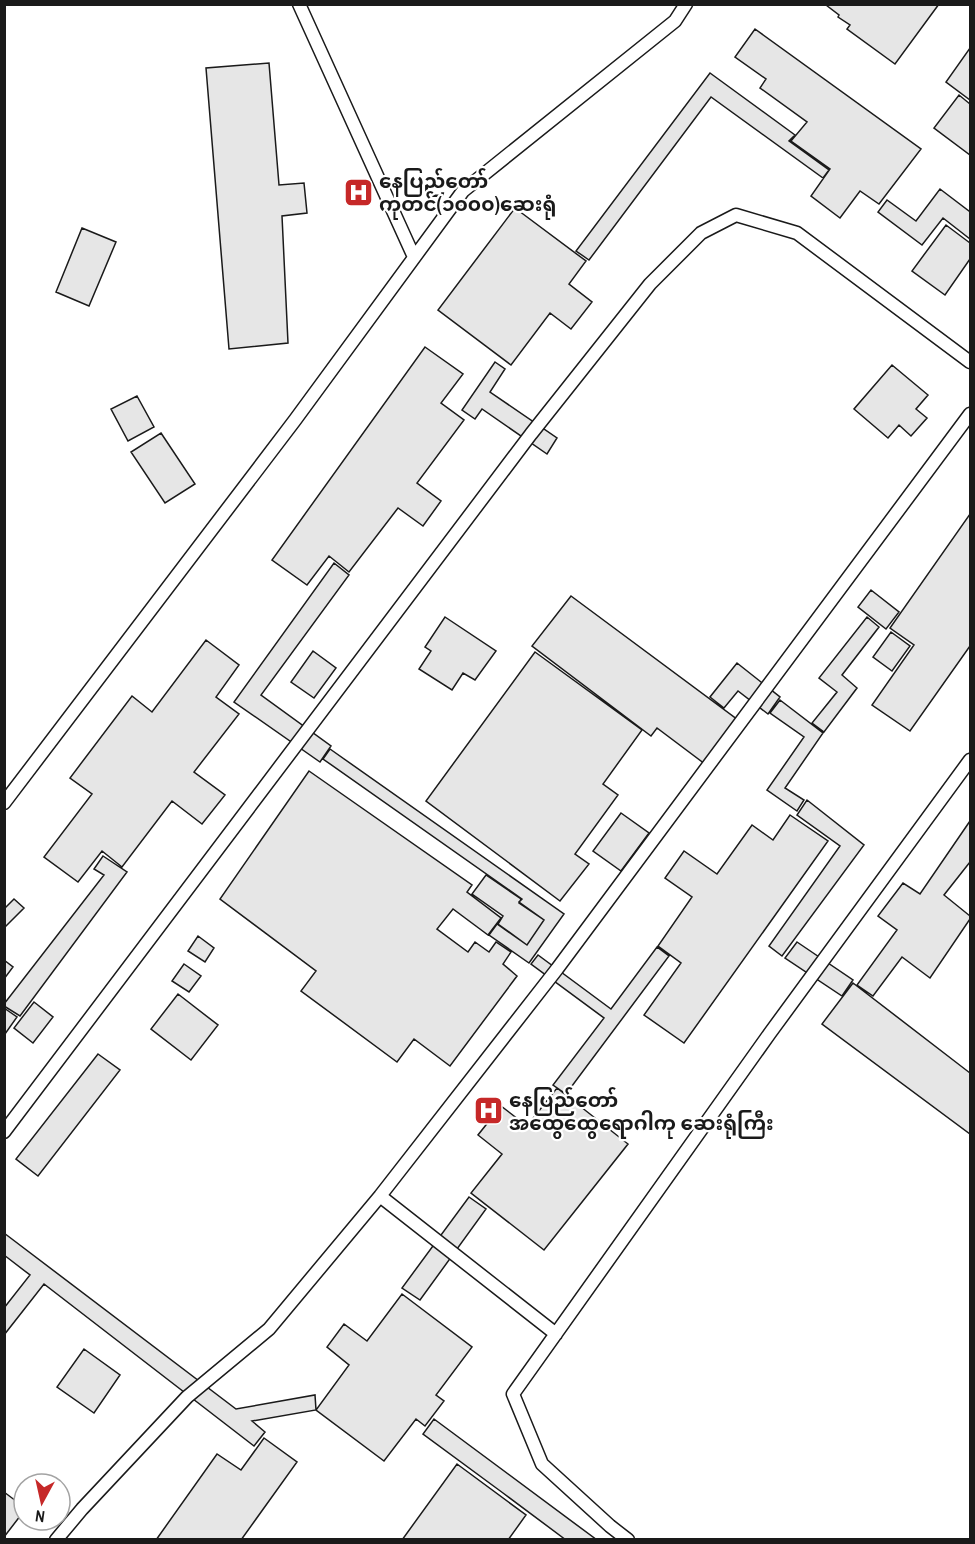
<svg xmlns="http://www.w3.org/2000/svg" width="975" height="1544" font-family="'Archivo Narrow','Noto Sans Myanmar',sans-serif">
<rect width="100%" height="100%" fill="#fff"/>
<!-- building -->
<path fill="#e6e6e6" stroke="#1a1a1a" stroke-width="1.5" d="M939,4L895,64L847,29L850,25L838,17L839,15L826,5Z
M755,29L921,149L879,204L860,191L840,218L811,196L830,169L791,141L807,122L760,88L766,79L735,57Z
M970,48V100L946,82Z
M269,63L279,185L304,183L307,213L282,216L288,343L229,349L206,68Z
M710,73L795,135L789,141L829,170L823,178L711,97L589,260L576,251Z
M959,95L970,104V155L934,128Z
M940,189L969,211L970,210V239L943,218L922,245L878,212L887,200L916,221Z
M515,208L586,261L569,284L592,302L571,329L550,313L511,365L438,310Z
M946,225L970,243V259L945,295L912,271Z
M82,228L116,242L89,306L56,292Z
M425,347L463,374L441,403L464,420L417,483L441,501L423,526L398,508L349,572L329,556L307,585L272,560Z
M495,362L505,369L490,392L557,438L547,454L482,409L475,419L462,410Z
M892,365L928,395L916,409L927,418L911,436L899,425L888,438L854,409Z
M137,396L154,427L128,441L111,409Z
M161,433L195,484L165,503L131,452Z
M970,514V646L910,731L872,705L914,645L890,628Z
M334,563L349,575L261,695L331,746L320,762L234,702Z
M871,590L899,612L886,629L858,607Z
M571,596L738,720L705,764L657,728L651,736L532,646Z
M445,617L496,651L475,680L463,673L452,690L419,669L431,651L425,647Z
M867,617L879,627L842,675L857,688L824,732L812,723L837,692L819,678Z
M891,632L910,646L892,671L873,657Z
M206,640L239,665L216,697L239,714L194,772L225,795L202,824L172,801L122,867L102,851L78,882L44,857L92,794L70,778L132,696L152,712Z
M313,651L336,668L314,698L291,682Z
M535,652L642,730L603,784L618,795L575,854L589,864L560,901L426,801Z
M737,663L780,697L768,714L738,691L724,708L710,697Z
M780,700L823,733L785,788L804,800L797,811L767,790L804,737L770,713Z
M330,749L564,914L529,963L489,935L497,924L527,945L544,920L519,902L522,899L323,759Z
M309,771L472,885L467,892L501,918L488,935L453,909L437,929L468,952L475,942L489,952L496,942L511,952L503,964L517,976L450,1066L414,1039L397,1062L301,991L316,971L220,899Z
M807,800L864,845L782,956L769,946L840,846L797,815Z
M621,813L649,833L621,871L593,851Z
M790,815L828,841L684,1043L644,1015L681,963L658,946L692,897L665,878L684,851L717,874L752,825L773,840Z
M970,821V862L944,895L970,916V919L930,978L902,957L873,996L857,985L897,930L878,916L903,883L920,894Z
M103,856L127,872L20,1016L4,1006V1004L104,875L94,869Z
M486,875L521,899L519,903L544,920L527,945L498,924L503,916L472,894Z
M14,899L24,908L4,928V909Z
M198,936L214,948L205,962L188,951Z
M797,942L853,980L842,996L785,958Z
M657,947L669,956L566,1094L553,1085L604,1018L531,964L538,955L611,1009Z
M4,960L13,967L4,979Z
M184,964L201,976L189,992L172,981Z
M853,983L970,1073V1134L822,1024Z
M178,994L218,1025L191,1060L151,1029Z
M34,1002L53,1017L33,1043L14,1028Z
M4,1008L17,1017L5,1034H4Z
M98,1054L120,1070L38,1176L16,1159Z
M557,1088L628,1144L544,1250L471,1193L502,1154L478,1135L501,1106L527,1126Z
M469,1197L486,1209L420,1300L402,1288Z
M4,1233L236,1409L315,1395L316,1410L252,1421L265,1432L254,1446L44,1284L4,1335V1308L30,1275L4,1255Z
M402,1294L472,1347L436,1395L444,1401L425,1426L416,1419L384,1461L316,1410L349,1365L327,1347L344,1324L367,1341Z
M84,1349L120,1375L94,1413L57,1387Z
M434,1419L597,1540H566L503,1493L423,1434Z
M264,1438L297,1462L241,1540H156L217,1454L241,1470Z
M457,1464L526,1515L508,1540H402Z
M4,1492L24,1507V1511L4,1537Z"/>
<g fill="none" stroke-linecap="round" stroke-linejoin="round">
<defs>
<path id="lane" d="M299,4L414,257
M4,803L295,420L463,191L675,21L686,4
M4,1132L531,434L650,284L701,233L736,215L797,233L970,362
M380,1196L556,1334
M56,1540L82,1509L187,1397L269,1329L380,1196L557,969L970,414
M628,1540L610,1526L542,1464L513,1394L770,1033L970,760"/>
</defs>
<!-- lane casing -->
<use href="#lane" stroke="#1a1a1a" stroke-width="15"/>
<!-- lane -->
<use href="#lane" stroke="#fff" stroke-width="12"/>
</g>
<!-- icons -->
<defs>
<symbol id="hospital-square" viewBox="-11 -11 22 22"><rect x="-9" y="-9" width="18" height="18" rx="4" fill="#c62828" stroke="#fff"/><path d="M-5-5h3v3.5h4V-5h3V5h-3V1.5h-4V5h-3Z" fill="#fff"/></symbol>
</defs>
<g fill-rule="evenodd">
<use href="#hospital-square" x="342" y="176" width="33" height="33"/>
<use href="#hospital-square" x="472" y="1094" width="33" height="33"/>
</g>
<g text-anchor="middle" stroke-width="4.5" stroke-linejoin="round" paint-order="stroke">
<!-- poi labels -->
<g font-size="20" font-weight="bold" fill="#1a1a1a" stroke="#fff" text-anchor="start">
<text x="379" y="188">နေပြည်တော်<tspan x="379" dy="23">ကုတင်(၁၀၀၀)ဆေးရုံ</tspan></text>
<text x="509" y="1107">နေပြည်တော်<tspan x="509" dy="23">အထွေထွေရောဂါကု ဆေးရုံကြီး</tspan></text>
</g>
</g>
<!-- border -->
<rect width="975" height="1544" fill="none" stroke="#1a1a1a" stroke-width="12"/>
<!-- north arrow -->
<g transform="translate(42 1502) rotate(188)"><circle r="28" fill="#ffffff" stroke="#a3a3a3" stroke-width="1.5"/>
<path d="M0-4.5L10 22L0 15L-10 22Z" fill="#c62828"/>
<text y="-9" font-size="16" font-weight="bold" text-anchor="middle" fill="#1a1a1a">N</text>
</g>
</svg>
